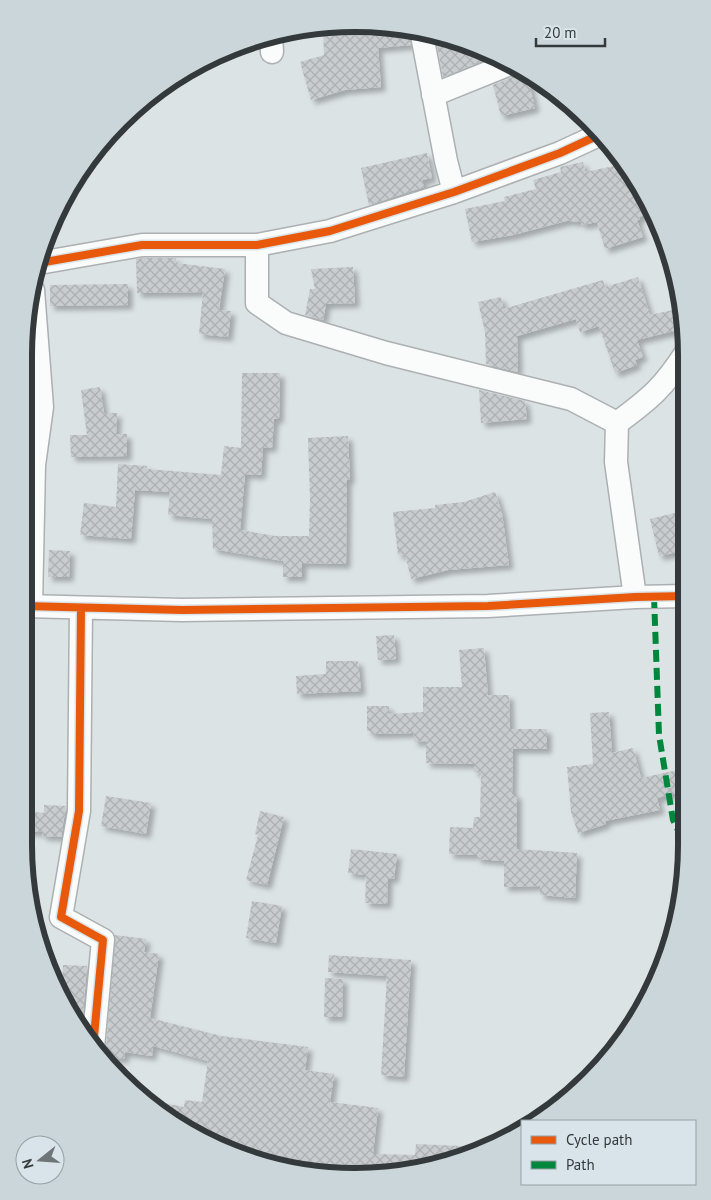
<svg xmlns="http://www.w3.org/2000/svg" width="711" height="1200" font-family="'PT Sans',sans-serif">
<defs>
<pattern id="building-cross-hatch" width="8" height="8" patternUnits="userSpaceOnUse" patternTransform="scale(1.25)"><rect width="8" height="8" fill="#c8cccf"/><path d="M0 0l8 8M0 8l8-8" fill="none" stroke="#acb0b3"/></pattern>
<filter id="shadow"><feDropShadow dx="4.5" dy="4.5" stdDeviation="2.5" flood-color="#0004"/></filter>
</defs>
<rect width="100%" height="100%" fill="#dce3e5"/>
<!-- building -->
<path fill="url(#building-cross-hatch)" filter="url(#shadow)" d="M356,24L408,29L411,45L378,48L381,87L345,90L311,100L300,62L324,55L323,27Z
M435,35L483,49L495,56L443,77Z
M521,70L527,73L535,108L501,116L493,85L515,76Z
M427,153L432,178L422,180L424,187L369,205L361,168Z
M583,162L585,172L624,164L643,190L652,213L639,217L640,219L637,220L643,237L605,249L597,222L582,225L581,221L571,222L570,220L513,235L472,242L465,209L505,201L504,197L536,189L533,180L561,172L560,167Z
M143,258H176V263L225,269L219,310L231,311L228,337L199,334L203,292L137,293L136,259Z
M353,267L355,303L326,304L323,320L305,315L310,289H315L311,269Z
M638,277L650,315L682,308L686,328L637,340L643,357L635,360L637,365L615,373L599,326L580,332L576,319L517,336L518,372L486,364L485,332L478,302L501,297L503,309L603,280L605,287Z
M128,284V305L50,306V285Z
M242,373H280L279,419H274L272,448L263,447L261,475L245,474L240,530L275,536H309L310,498L308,438L348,436L350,479L347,480L346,564L302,563V577H283V561L213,549L212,519L168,515L170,492L135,490L131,539L80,535L84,503L116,507L118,464L147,466V469L221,475L224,446L241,448Z
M100,387L104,413H117L116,434H127V456L71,457L70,435H87L81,390Z
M479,390L525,401L527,419L481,423Z
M495,492L502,513L509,565L448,570L411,579L405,554L398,555L393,512L435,508V505L464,502Z
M687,510V550L659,556L650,519Z
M49,550L70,551L69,577H48Z
M394,635L396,659L378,660L376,636Z
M484,648L488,695H509L510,729H547V749H513L512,794H517V849L577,853L575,898L540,895V886L504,887V861L477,859V855L449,854L450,827L473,828L474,817H480L481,773L474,772V764L426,763V741L414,742L413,733L371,734V731H367V706H389V714L423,712V687H462L459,650Z
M326,661H358L361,691L297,694L296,676L326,674Z
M609,712L612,753L633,748L641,778L687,768V790L657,798L660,810L605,821L606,824L578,833L571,812L567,767L593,764L590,713Z
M106,796L151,803L146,834L101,826Z
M44,805L66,806L61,837L42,836V832L24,831V811L44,813Z
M260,811L284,817L267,885L246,880L258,835L255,834Z
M351,849L397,854L394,879L388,878L387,904L365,903L366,875L348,873Z
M252,901L282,906L276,943L246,938Z
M115,935L146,939L144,952L159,954L150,1018L221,1036L308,1047L305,1070L334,1074L330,1102L378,1108L373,1154L415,1155L416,1144L484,1147L462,1159L356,1176L249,1159L154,1108L148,1102L149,1100L184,1107L185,1100L202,1102L208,1061L153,1046L152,1056L125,1052L124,1059L102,1056L106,1048Z
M329,955L411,960L404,1077L381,1075L387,976L328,972Z
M63,965L87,966L83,1014L75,1013L62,990Z
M325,978L343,979L342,1017H324Z"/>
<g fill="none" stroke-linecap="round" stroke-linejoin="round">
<defs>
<path id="street" d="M421,30L446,161L454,192
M271,36L272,52
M433,95L510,64
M257,245V303L286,323L386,353L571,399L617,423
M39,263L142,245H257L330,231L454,192L560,153L601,134
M635,597L616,462L617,423C651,398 664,387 687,351
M24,606L182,610L488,606L635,597L687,596
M31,606L34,465L42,407L33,290
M81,608L79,811L61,917L103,940L93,1047"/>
</defs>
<!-- street casing -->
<use href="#street" stroke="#acb0b2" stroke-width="25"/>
<!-- street -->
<use href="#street" stroke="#fafbfb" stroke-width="22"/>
<!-- quiet -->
<path stroke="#00873e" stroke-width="6" stroke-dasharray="12 6" stroke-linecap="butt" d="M654,596L659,735L673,820L687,849"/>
<defs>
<path id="cycleway" d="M39,263L142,245H257L330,231L454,192L560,153L601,134
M24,606L182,610L488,606L635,597L687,596
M81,608L79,811L61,917L103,940L93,1047"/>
</defs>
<!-- cycleway casing -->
<use href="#cycleway" stroke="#d8e4e9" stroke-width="11"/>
<!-- cycleway -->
<use href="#cycleway" stroke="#e8590c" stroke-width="8"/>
</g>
<!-- crop -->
<path d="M0 0H711V1200H0ZM355 32H355A323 323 0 0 1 678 355V845A323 323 0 0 1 355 1168H355A323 323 0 0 1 32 845V355A323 323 0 0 1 355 32Z" fill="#cbd6db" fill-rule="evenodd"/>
<path fill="none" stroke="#34393b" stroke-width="6" d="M355 32H355A323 323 0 0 1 678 355V845A323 323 0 0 1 355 1168H355A323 323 0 0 1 32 845V355A323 323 0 0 1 355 32Z"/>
<!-- legend -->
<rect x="521" y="1120" width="175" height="65" fill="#d8e4e9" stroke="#96a0a3"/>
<rect x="531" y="1136" width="25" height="8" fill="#e8590c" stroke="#96a0a3"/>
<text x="566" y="1145" font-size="15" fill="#34393b">Cycle path</text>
<rect x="531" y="1161" width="25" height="8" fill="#00873e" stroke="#96a0a3"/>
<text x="566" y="1170" font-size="15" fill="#34393b">Path</text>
<!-- north arrow -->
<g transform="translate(40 1160) rotate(253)"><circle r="24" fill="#d8e4e9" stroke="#96a0a3"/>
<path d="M0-4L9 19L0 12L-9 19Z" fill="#6f7476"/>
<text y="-8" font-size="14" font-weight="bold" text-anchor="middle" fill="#34393b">N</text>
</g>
<!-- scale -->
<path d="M536 38v8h69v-8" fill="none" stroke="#34393b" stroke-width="2.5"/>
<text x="544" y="38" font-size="15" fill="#34393b" stroke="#d8e4e9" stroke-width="4" paint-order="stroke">20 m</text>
</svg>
